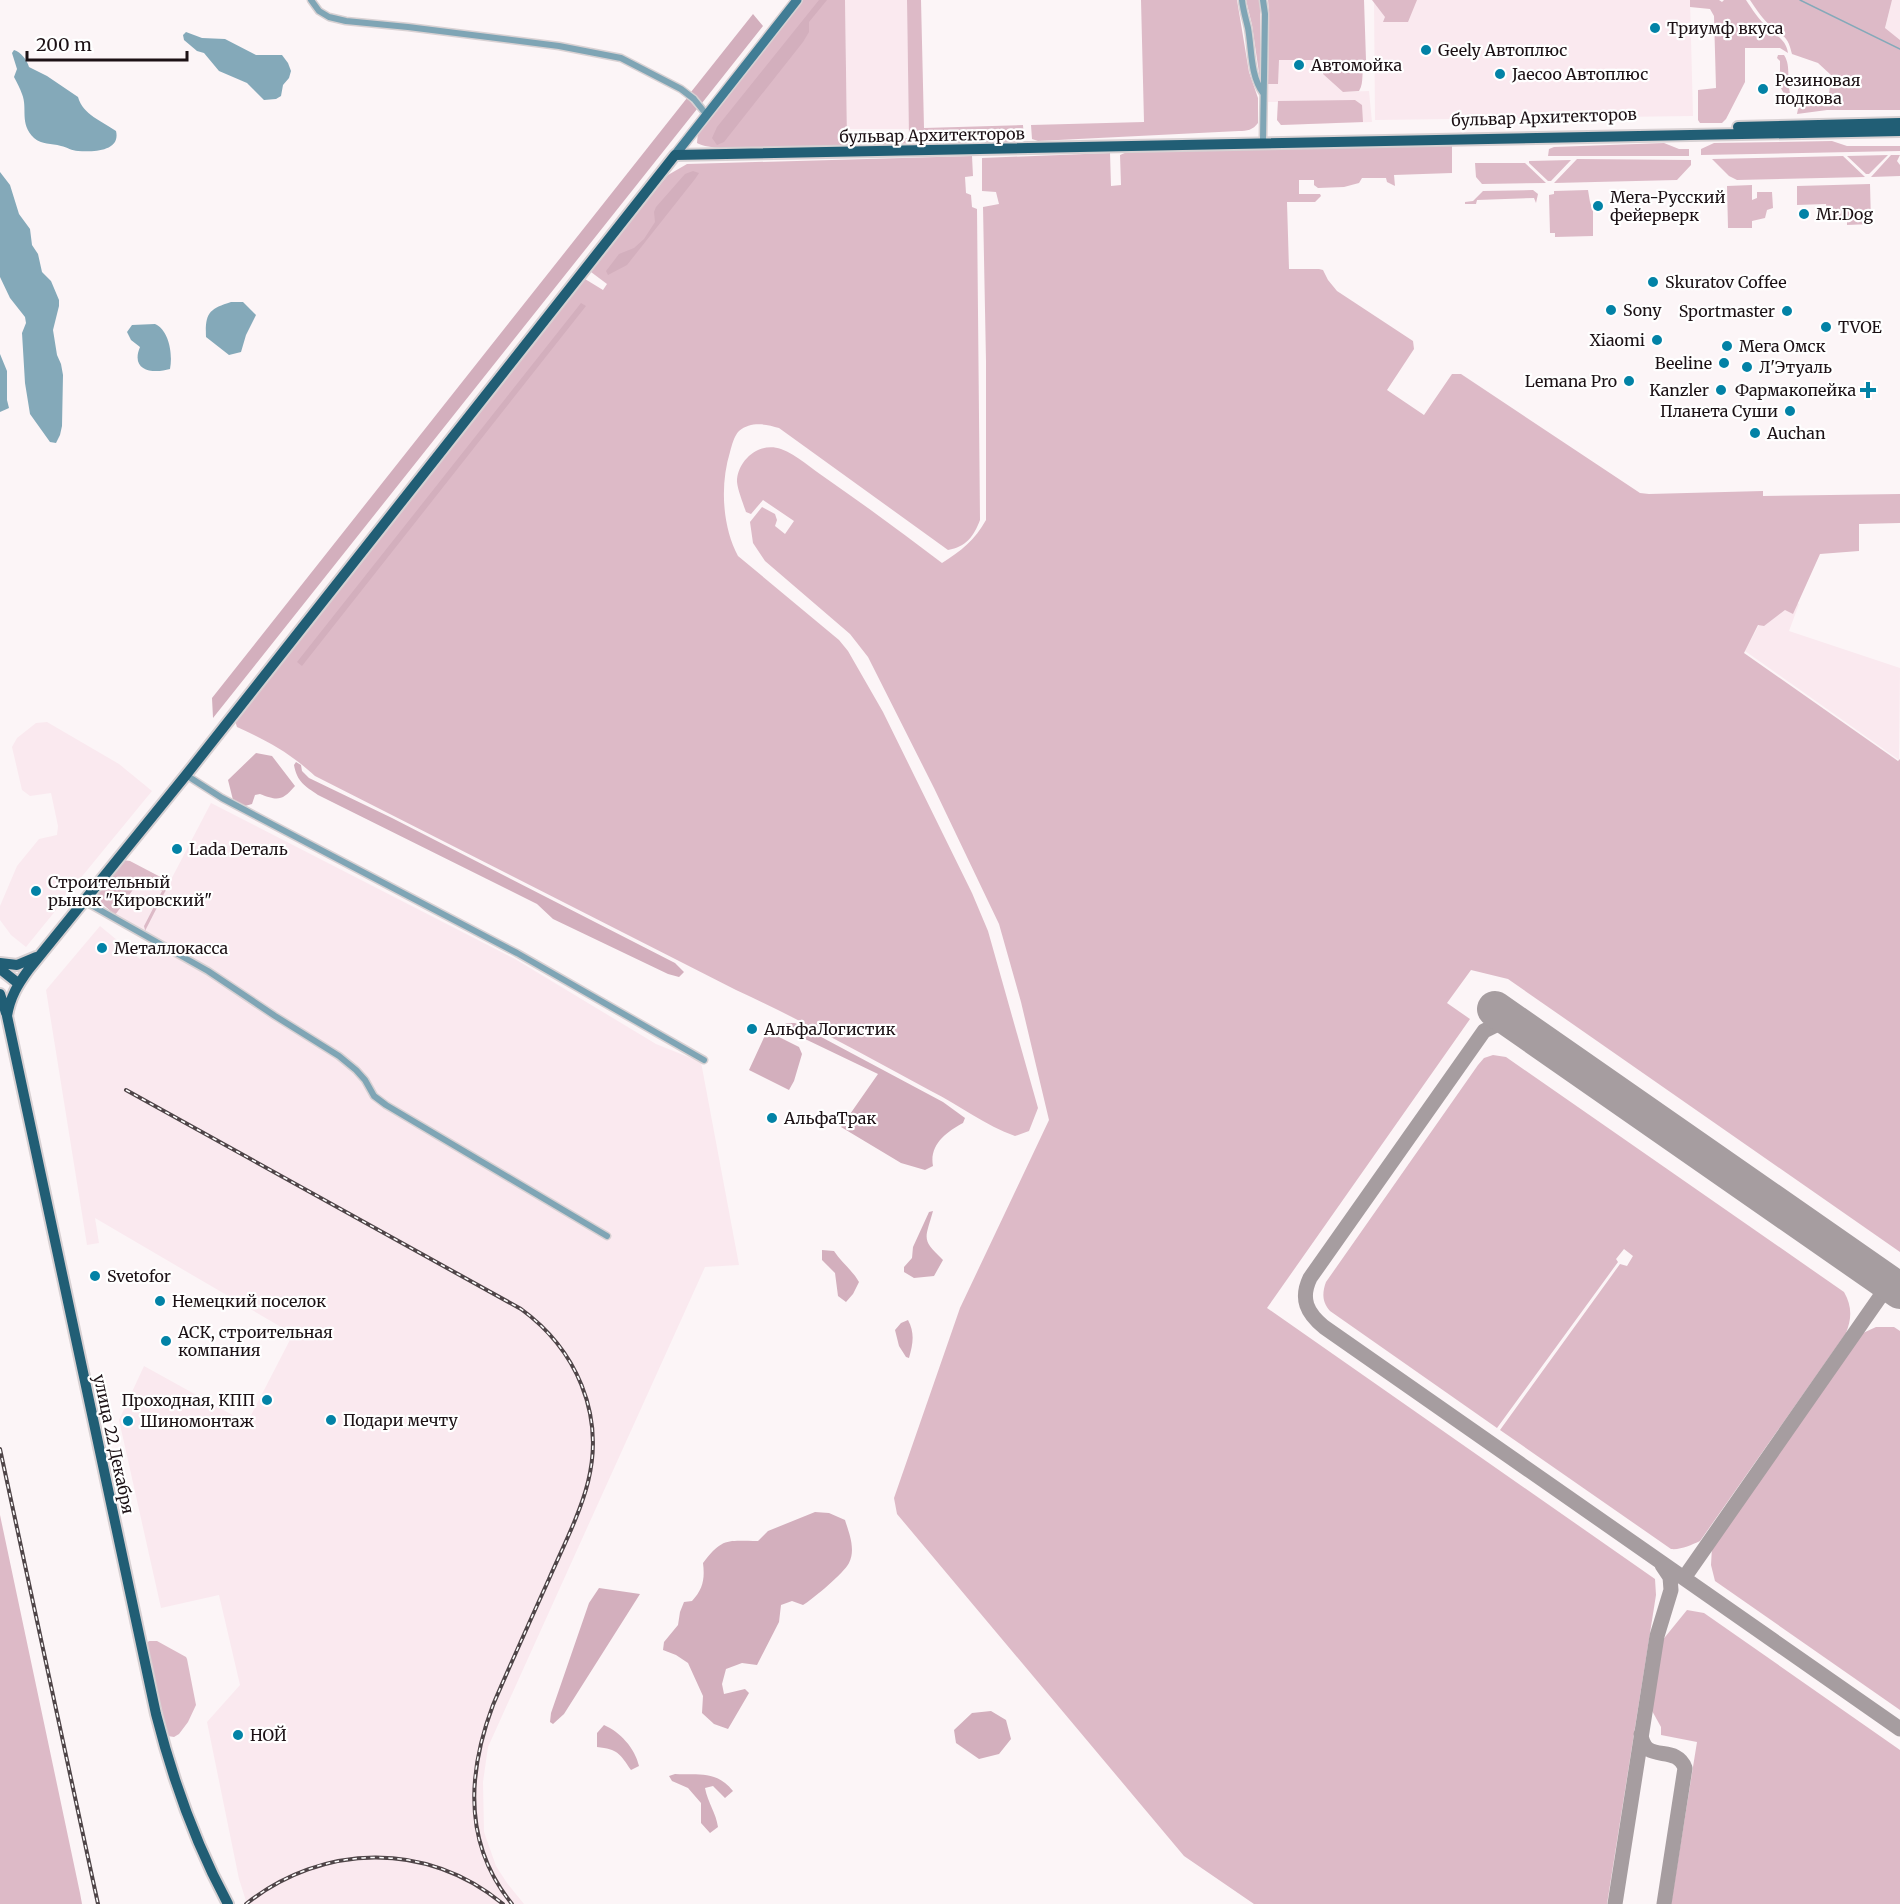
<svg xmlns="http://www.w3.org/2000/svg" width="1900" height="1904" font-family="Merriweather,serif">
<rect width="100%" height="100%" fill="#fcf5f7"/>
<!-- built -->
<path fill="#fae9ef" d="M845,0H907L909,129H847Z
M1374,0H1690L1693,116L1375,120Z
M1892,0H1900V40L1885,29Z
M1278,60H1323L1343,92L1369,91L1372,122L1281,125L1277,120L1278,102H1268V84H1278Z
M1776,593L1799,604L1789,631L1900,668L1899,760L1745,651Z
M47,722L119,764L152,791L79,880L67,883L65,899L26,947L11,935L0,920V906L17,866L39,839L57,835L58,826L51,793L30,796L22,790L12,747L17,738L36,723Z
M211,803L515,959L656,1044L701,1062L739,1265L705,1267L488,1747L483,1782L484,1832L496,1866L507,1883L524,1904H247L239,1879L207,1722L240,1685L219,1595L161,1608L119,1420L144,1366L247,1423L293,1334L95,1218L99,1243L87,1245L46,990L100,926L140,959L152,944L141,937Z
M140,879L162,891L144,926V930L115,915Z"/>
<!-- green -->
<path fill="#ddbac7" d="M803,0H845L847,139H859L858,142L851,146C825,147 713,154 697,143L698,132L705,126Z
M907,0H921L924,128L1023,125L1024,139L1019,142L868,144V139L909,138Z
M1141,0H1237L1249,72L1258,98V123C1253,130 1247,131 1239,131L1038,141L1032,139L1031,125L1144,122Z
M1246,0H1260V80L1252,25Z
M1268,0H1364L1366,60C1360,70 1365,82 1359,91L1343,92L1323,74V60H1279L1278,84H1268L1269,12Z
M1372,0H1417L1408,22H1383L1385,17Z
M1690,0H1719L1722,2L1724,0H1746C1752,9 1759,20 1767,27C1776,36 1786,39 1788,53L1780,48H1745V82L1726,119L1722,123H1700L1698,120V90L1716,88L1714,16L1710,9L1690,7Z
M1750,0H1892L1885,28L1900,40V110H1827L1797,114L1798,109L1804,104L1828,105L1831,75L1818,63L1792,54C1788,37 1785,38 1772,27C1764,21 1756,9 1750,0Z
M1778,55H1784C1792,67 1785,82 1792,99L1789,102L1779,85L1777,76L1780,71V61L1777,58Z
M1355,100L1362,105L1363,122L1281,125L1277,120L1278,101Z
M1832,141L1847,146H1900V151L1701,155V149L1714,143Z
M1664,143L1679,149H1689V156H1548L1549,149L1554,147Z
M1452,145V173L1394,175L1395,186L1387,182L1386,178H1362L1359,183L1344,187L1318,188L1314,185V180H1299V194H1320L1321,196L1315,202H1287L1289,269H1319L1323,270L1328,280L1337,291L1413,341L1414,349L1387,390L1424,415L1452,374H1461L1640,493L1649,494L1763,491V496L1900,494V523L1859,524V551L1820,554L1793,614L1785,610L1764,626L1758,625L1744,653L1898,761L1900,759V1252L1508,979L1471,970L1447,1003L1470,1019L1267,1308L1655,1579L1656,1595L1607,1904H1254L1184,1856L897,1514L894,1498L960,1308L1049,1120L1021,1002L999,924L934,788L868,657L850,634L765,561L753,543L750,522L762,507L775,514L777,520L775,526L785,534L794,521L763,500L751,514L746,512C743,503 738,491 737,482C737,460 760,441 781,449C797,455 812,469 827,479C866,506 904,534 942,563C961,551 975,540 986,520V361L983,207L999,204L996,192L982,191V158L1110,153L1111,186L1121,185L1120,155L1127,152Z
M1888,155L1869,174H1866L1847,156Z
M1891,155H1900L1897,161L1900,165V176L1871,177Z
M972,156L973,176L965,177L966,193L971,195L972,207L977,209L980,520C974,536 966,547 948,550L779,428C766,424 751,421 739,431C734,436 732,445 730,452C720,484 722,526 738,556L839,640L848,651L883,712L972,893L988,931L1038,1108L1029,1131L1015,1136C986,1126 959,1105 931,1091C867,1056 803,1021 736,990L315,776C290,753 268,741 237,727L235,721L580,283L585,279L603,290L607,284L591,272L593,265L668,175L687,164Z
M1843,156L1865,177L1737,180L1729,176L1712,159Z
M1577,159L1691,160V165L1677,180L1554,183Z
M1571,160L1551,181H1548L1529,163V161Z
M1475,163H1525L1546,183L1482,184L1476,177Z
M1870,184L1871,224L1847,225V220H1827L1826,204L1797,205V186Z
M1752,185V200L1757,198V192H1772L1773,208L1767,210L1765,218L1752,221V228H1728L1727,186Z
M1533,190L1538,194L1536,203L1534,198L1477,200L1476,204H1465V202L1473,201L1483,191Z
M1588,190L1590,202L1593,211V236L1555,237V233H1550L1549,195L1554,194V191Z
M123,860L130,861L170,882L145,931L144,926L162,891L140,880L124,902L114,895L113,898L124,903L115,915L98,900V892Z
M1493,1055L1506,1057L1844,1292C1852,1306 1852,1318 1846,1333L1700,1541C1691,1545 1681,1550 1671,1549L1500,1430L1620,1264L1627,1266L1633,1256L1624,1249L1616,1259L1618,1262L1497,1428L1330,1311C1322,1302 1322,1293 1326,1282L1478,1065L1484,1058Z
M1876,1327H1894L1900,1331V1710L1715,1581L1711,1565L1712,1547L1856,1339L1863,1333Z
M0,1515L80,1893L82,1904H0Z
M1687,1610L1704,1613L1900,1750V1904H1671L1697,1742L1661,1735V1727L1651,1709L1661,1642Z
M149,1641H157L186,1657L187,1659L196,1705L188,1722L179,1734L174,1737L168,1736L146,1644Z"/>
<!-- forest -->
<path fill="#d3afbd" d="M819,0H827L809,22V32L803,42L724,142L717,145L712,138L717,127Z
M753,14L763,26L702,103L691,92Z
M687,98L697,109L213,718L212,698Z
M693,171L699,173L695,179L627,265L608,275L606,271L619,254L634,248L644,239L655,222L654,212L656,207L685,174Z
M581,303L586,306L302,666L297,662Z
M256,753L272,756L295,786C282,801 278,801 260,794L255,795L252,804L245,806L233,800L228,780Z
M296,762L301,765L302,771L309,778L392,818L675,963L684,972L679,977L668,974L553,919L537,904L318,795C305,786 297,782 294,765Z
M787,1023H795L943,1102L965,1118L963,1123C946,1132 929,1145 933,1166L925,1170L901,1163L841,1127L878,1074L780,1027Z
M767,1031L799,1047L802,1054L794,1081L789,1090L749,1070Z
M933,1211C925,1240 921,1239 943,1260L934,1276L914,1278L904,1272V1267L912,1258L913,1247L929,1212Z
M822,1250L834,1251C841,1262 853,1271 859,1282L853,1294L846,1302L838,1296L835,1273L822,1260Z
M908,1320C915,1333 913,1344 909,1358L906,1357L899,1346L895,1330L901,1323Z
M815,1512L829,1513L845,1520C849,1533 856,1549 849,1563C844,1573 813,1599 803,1605L792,1601L781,1605L779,1622L757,1665L742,1663L726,1669L722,1684L724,1694L745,1689L749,1693L728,1729L714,1724L702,1713L703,1696L688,1663L676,1655L663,1650L664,1642L678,1625L680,1612L684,1602L692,1601C703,1589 705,1579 703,1563C723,1537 727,1541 758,1541L768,1531Z
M599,1588L640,1594L564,1714L553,1724L550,1722L551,1713L589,1603Z
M991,1711L1006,1720L1011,1739L999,1754L979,1759L956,1743L954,1730L972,1713Z
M604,1725C620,1732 635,1748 639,1766L631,1770C620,1754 618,1749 597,1747V1733Z
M675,1774C699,1775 716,1770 733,1791L725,1798L713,1786L705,1788C708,1803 716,1813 718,1827L710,1833L701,1823V1803L688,1788L672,1781L669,1776Z"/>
<!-- water -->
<path fill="#84a9b9" d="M186,32L202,38L225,39L256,55H282L288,63L291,71L289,78L283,85L281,96L276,99L264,100L247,83L219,71L204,53L197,51L184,40L183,35Z
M14,50C21,52 27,60 29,67L47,76L78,97C83,115 102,121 116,131C121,152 92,152 78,151C72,151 67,147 61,146C51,143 42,145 34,138C19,123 28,109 22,94C20,88 17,83 14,77L17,69L12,53Z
M0,172L10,185L19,214L30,229L32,245L38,254L42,272L51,281L59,300V306L53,330L57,355L61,364L63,375L62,426L60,435L56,443L50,442L30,414L25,383L22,333L26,323L25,317L10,298L0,277Z
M231,302H243L256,315L246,335L241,352L229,355L206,337C205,313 209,309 231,302Z
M155,324C169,330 173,354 170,369C153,374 130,371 140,347L131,340L127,332L132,325Z
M0,354L7,371V400L9,408L0,412Z"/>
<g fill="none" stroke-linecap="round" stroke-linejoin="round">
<!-- stream -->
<path stroke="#84a9b9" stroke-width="1.5" d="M1800,0L1900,49"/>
<!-- taxiway -->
<path stroke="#a69da0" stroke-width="15" d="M1519,1026L1500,1023L1484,1031L1310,1278C1300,1299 1307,1313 1324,1327L1900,1729
M1684,1578L1889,1284
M1641,1734C1644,1765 1676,1743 1685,1768L1664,1904
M1615,1904L1657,1636L1671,1590L1670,1577L1662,1565"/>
<!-- runway -->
<path stroke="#a69da0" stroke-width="36" d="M1495,1009L1900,1291"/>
<defs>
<path id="minor" d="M311,0L319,11L329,17L346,21L408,27L559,46L621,58L681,89L694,99L706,114
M1242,0C1243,10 1246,19 1248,28C1252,50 1250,75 1263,93
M1263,0L1265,14L1263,139
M186,775L222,798L517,953L704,1060
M84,901L208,971L275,1016L339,1056L356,1070L365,1080L374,1096L386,1105L607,1236"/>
<path id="secondary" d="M675,155L797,0"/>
<path id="primary" d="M1738,127L1900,123
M0,963L17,965L36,957
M0,969L19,984
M0,994L6,1013
M228,1904C195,1843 173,1781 156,1714L7,1016C10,997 18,984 29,969L186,775L675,155L1900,131"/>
</defs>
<!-- minor casing -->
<use href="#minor" stroke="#d8d1d3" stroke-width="9"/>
<!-- secondary casing -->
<use href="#secondary" stroke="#d8d1d3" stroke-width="12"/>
<!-- primary casing -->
<use href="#primary" stroke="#d8d1d3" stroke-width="14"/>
<!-- minor -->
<use href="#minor" stroke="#7fa5b5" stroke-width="6"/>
<!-- secondary -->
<use href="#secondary" stroke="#417d95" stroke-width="9"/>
<!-- primary -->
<use href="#primary" stroke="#215e75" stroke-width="10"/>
<defs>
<path id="rail" d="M126,1090L521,1309C576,1349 605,1414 588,1482C580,1514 562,1549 549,1579C530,1621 511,1663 493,1705C467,1774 463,1844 512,1904
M0,1449L98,1904
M246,1904C323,1843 427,1841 503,1904"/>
</defs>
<!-- rail casing -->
<use href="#rail" stroke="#4f4548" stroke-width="4"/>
<!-- rail -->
<use href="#rail" stroke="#fff" stroke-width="1.5" stroke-dasharray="4.5" stroke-linecap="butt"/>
</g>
<!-- markers -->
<g fill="#0282a6" stroke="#fff" stroke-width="2">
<circle cx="1655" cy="28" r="6"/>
<circle cx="1426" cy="50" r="6"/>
<circle cx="1299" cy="65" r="6"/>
<circle cx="1500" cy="74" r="6"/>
<circle cx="1763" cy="89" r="6"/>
<circle cx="1598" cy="206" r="6"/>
<circle cx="1804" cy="214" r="6"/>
<circle cx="1653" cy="282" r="6"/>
<circle cx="1611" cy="310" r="6"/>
<circle cx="1787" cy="311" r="6"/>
<circle cx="1826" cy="327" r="6"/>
<circle cx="1657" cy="340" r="6"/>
<circle cx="1727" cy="346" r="6"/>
<circle cx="1724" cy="363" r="6"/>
<circle cx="1747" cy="367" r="6"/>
<circle cx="1629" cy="381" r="6"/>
<circle cx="1721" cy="390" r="6"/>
<path d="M1865 381h6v6h6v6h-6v6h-6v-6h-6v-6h6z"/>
<circle cx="1790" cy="411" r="6"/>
<circle cx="1755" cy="433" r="6"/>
<circle cx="177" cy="849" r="6"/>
<circle cx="36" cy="891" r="6"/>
<circle cx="102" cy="948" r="6"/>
<circle cx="752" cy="1029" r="6"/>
<circle cx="772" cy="1118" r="6"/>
<circle cx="95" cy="1276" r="6"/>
<circle cx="160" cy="1301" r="6"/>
<circle cx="166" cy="1341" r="6"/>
<circle cx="267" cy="1400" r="6"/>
<circle cx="331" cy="1420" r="6"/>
<circle cx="128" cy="1421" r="6"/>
<circle cx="238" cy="1735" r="6"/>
</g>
<g text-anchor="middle" stroke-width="4.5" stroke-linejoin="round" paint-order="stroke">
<!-- poi labels -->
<g font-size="16" fill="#1c1115" stroke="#fff" text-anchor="start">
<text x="1667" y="34">Триумф вкуса</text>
<text x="1438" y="56">Geely Автоплюс</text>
<text x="1311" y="71">Автомойка</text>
<text x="1512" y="80">Jaecoo Автоплюс</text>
<text x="1775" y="86">Резиновая<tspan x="1775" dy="18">подкова</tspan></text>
<text x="1610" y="203">Мега-Русский<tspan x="1610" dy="18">фейерверк</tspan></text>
<text x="1816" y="220">Mr.Dog</text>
<text x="1665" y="288">Skuratov Coffee</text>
<text x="1623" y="316">Sony</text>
<text x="1775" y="317" text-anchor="end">Sportmaster</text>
<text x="1838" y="333">TVOE</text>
<text x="1645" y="346" text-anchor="end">Xiaomi</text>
<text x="1739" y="352">Мега Омск</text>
<text x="1712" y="369" text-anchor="end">Beeline</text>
<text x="1759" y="373">Л'Этуаль</text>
<text x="1617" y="387" text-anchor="end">Lemana Pro</text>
<text x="1709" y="396" text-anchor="end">Kanzler</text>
<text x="1856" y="396" text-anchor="end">Фармакопейка</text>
<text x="1778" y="417" text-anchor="end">Планета Суши</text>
<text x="1767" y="439">Auchan</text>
<text x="189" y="855">Lada Dеталь</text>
<text x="48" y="888">Строительный<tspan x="48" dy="18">рынок "Кировский"</tspan></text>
<text x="114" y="954">Металлокасса</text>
<text x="764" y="1035">АльфаЛогистик</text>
<text x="784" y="1124">АльфаТрак</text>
<text x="107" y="1282">Svetofor</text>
<text x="172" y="1307">Немецкий поселок</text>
<text x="178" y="1338">АСК, строительная<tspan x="178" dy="18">компания</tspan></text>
<text x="255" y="1406" text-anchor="end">Проходная, КПП</text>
<text x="343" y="1426">Подари мечту</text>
<text x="140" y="1427">Шиномонтаж</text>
<text x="250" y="1741">НОЙ</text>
</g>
<!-- street labels -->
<g font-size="16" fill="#1c1115" stroke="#fff">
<text transform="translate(1544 117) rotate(-2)" y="6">бульвар Архитекторов</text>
<text transform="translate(932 135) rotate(-1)" y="6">бульвар Архитекторов</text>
<text transform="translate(114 1444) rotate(78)" y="6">улица 22 Декабря</text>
</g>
</g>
<!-- scale -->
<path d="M27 51v9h160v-9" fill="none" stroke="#1c1115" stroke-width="3"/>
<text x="36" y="51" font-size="18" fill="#1c1115" stroke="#ffffff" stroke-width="4.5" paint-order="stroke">200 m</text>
</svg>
